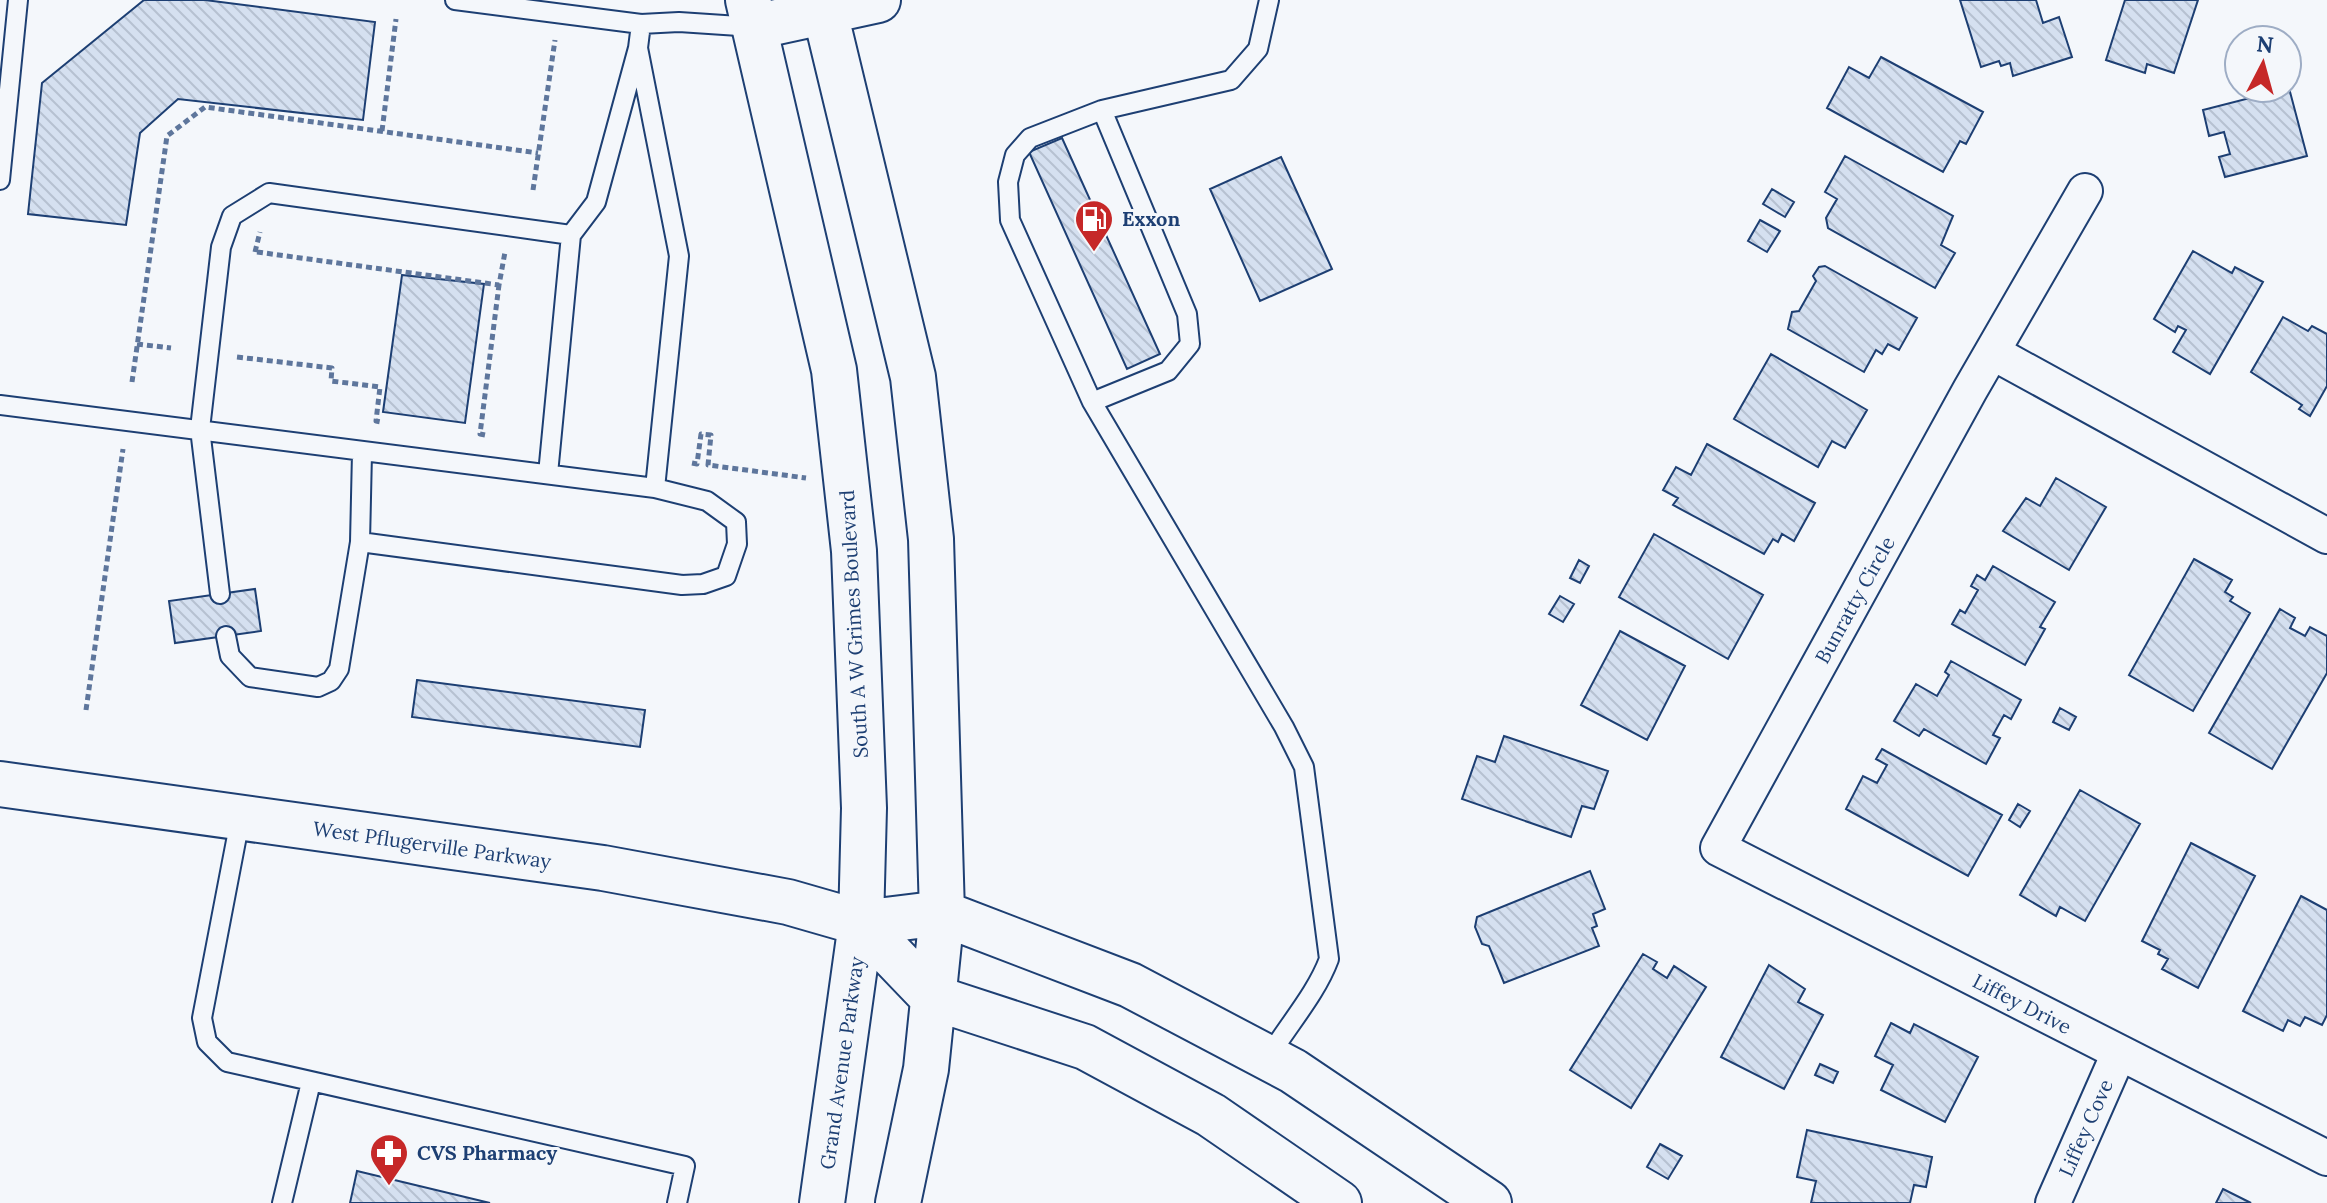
<svg xmlns="http://www.w3.org/2000/svg" width="2327" height="1203" font-family="Lora,serif">
<defs>
<pattern id="building-back-hatch" width="6" height="6" patternUnits="userSpaceOnUse" patternTransform="scale(2)"><rect width="6" height="6" fill="#d5e0f0"/><path d="M-1 5l2 2M0 0l6 6M5-1l2 2" fill="none" stroke="#b6c1d1"/></pattern>
</defs>
<rect width="100%" height="100%" fill="#f4f7fb"/>
<!-- building -->
<path fill="url(#building-back-hatch)" stroke="#1d3f73" stroke-width="2" d="M144,0H205L375,22L363,120L178,99L140,133L126,225L28,214L42,83Z
M1960,0H2036L2043,23L2059,17L2072,57L2013,76L2010,63L2001,66L1999,61L1981,67Z
M2125,0H2198L2174,73L2147,64L2145,73L2106,60Z
M1881,57L1983,112L1966,144L1960,141L1943,172L1827,108L1849,67L1869,78Z
M2289,88L2307,156L2225,177L2219,157L2230,154L2224,132L2209,136L2203,110Z
M1062,138L1160,354L1127,369L1029,152Z
M1845,156L1953,216L1941,245L1955,253L1935,288L1828,228L1826,218L1837,199L1825,192Z
M1281,157L1332,269L1260,301L1210,189Z
M1772,189L1794,202L1785,217L1763,204Z
M1760,220L1780,231L1767,252L1748,241Z
M2193,251L2232,273L2235,267L2263,282L2210,374L2173,352L2186,330L2178,326L2175,332L2154,319Z
M1825,266L1917,318L1899,350L1888,344L1882,354L1876,350L1864,372L1788,329L1792,312L1799,311L1816,281L1813,276L1819,267Z
M402,275L484,284L465,423L383,412Z
M2283,317L2308,331L2312,326L2327,334V386L2310,416L2299,409L2302,405L2251,372Z
M1771,354L1867,410L1845,448L1832,441L1818,467L1734,419Z
M1707,444L1815,503L1794,541L1782,534L1778,542L1773,539L1764,554L1673,505L1678,498L1663,490L1676,467L1691,475Z
M2056,478L2106,507L2069,570L2003,531L2026,498L2040,506Z
M1654,534L1763,595L1728,659L1619,597Z
M2194,559L2232,580L2225,592L2233,597L2230,601L2250,613L2193,711L2129,675Z
M1579,560L1589,566L1580,583L1570,578Z
M1993,566L2055,602L2040,627L2045,629L2025,665L1952,624L1960,610L1965,613L1978,590L1971,586L1977,575L1985,580Z
M255,589L261,631L175,643L169,601Z
M1560,596L1574,604L1563,622L1549,614Z
M2280,609L2295,618L2290,628L2305,636L2310,627L2327,636V673L2272,769L2209,733Z
M1620,631L1685,666L1647,740L1581,705Z
M1951,661L2021,700L2011,719L2004,715L1993,735L2000,738L1986,764L1924,729L1919,736L1894,721L1916,684L1937,696L1949,675L1945,672Z
M417,680L645,710L640,747L412,717Z
M2060,708L2076,717L2069,730L2053,722Z
M1504,736L1608,771L1594,809L1582,806L1571,837L1462,799L1477,756L1495,762Z
M1882,749L2002,815L1968,876L1846,809L1863,776L1877,783L1887,765L1876,759Z
M2080,790L2140,824L2085,921L2060,907L2056,916L2020,895Z
M2018,804L2030,811L2020,827L2009,820Z
M2191,843L2255,876L2198,988L2162,969L2168,959L2158,954L2160,950L2142,941Z
M1590,871L1605,909L1593,914L1597,926L1592,928L1599,946L1504,983L1489,946L1482,944L1475,927L1477,917Z
M2301,896L2327,910V1015L2322,1025L2305,1017L2300,1026L2288,1020L2283,1031L2243,1011Z
M1643,954L1657,962L1653,969L1667,978L1674,966L1706,987L1631,1108L1570,1070Z
M1769,965L1805,989L1798,1002L1823,1015L1784,1089L1721,1057Z
M1891,1023L1910,1033L1914,1024L1978,1057L1945,1122L1881,1090L1893,1065L1875,1056Z
M1820,1064L1838,1072L1833,1083L1815,1075Z
M1807,1130L1932,1157L1926,1187L1914,1185L1910,1203H1811L1816,1181L1797,1177Z
M1660,1144L1682,1156L1668,1179L1647,1167Z
M357,1171L490,1203H350Z
M2223,1189L2251,1203H2216Z"/>
<g fill="none" stroke-linecap="round" stroke-linejoin="round">
<defs>
<path id="lane" d="M455,0L641,24
M0,180L18,0
M1092,402L1168,371L1190,344L1187,314L1102,110
M0,405L655,488L707,501L736,522L737,544L726,576L703,584L682,585L360,542L362,453
M548,474L571,235
M655,488L679,256L638,48L641,24L679,22L754,27
M220,594L200,429L221,247L232,216L269,193L571,235L596,202L638,48
M226,636L230,656L250,677L318,687L331,681L339,669L360,542
M240,820L202,1018L207,1042L227,1062L685,1166L677,1203
M1268,1058C1288,1025 1316,994 1329,959L1304,767L1284,727L1092,402L1010,220L1008,182L1015,155L1030,138L1102,110L1231,80L1258,49L1269,0
M282,1203L311,1082"/>
<path id="street" d="M2085,191L1970,390L1718,848L2327,1158
M1992,352L2327,536
M2053,1203L2119,1053"/>
<path id="secondary" d="M748,0L834,370L854,551L864,808L861,923L822,1203
M822,0L913,377L931,539L942,913L926,1069L898,1203
M754,27L878,0
M0,784L603,868L788,902L861,923L942,913L1130,985L1293,1071L1489,1203
M861,923L932,997L1085,1047L1211,1115L1339,1203"/>
</defs>
<!-- lane casing -->
<use href="#lane" stroke="#1d3f73" stroke-width="22"/>
<!-- street casing -->
<use href="#street" stroke="#1d3f73" stroke-width="38"/>
<!-- secondary casing -->
<use href="#secondary" stroke="#1d3f73" stroke-width="48"/>
<!-- path -->
<path stroke="#5e769c" stroke-width="5" stroke-dasharray="6 4" stroke-linecap="butt" d="M382,131L396,19
M533,190L555,40
M255,252L260,232
M257,252L499,285L505,252
M137,344L171,348
M237,357L332,368L331,381L380,387L376,421L381,422
M132,382L167,136L205,107L538,153
M485,435L480,434L499,285
M692,463L697,464L701,434L711,435L708,465L806,478
M86,710L123,449"/>
<!-- lane -->
<use href="#lane" stroke="#f4f7fb" stroke-width="18"/>
<!-- street -->
<use href="#street" stroke="#f4f7fb" stroke-width="34"/>
<!-- secondary -->
<use href="#secondary" stroke="#f4f7fb" stroke-width="44"/>
</g>
<!-- icons -->
<defs>
<symbol id="fuel-pin" viewBox="-11 -11 22 30"><path d="M0 17L-7.5 6A9.5 9.5 0 1 1 7.5 6Z" fill="#c62828" stroke="#f4f7fb"/><path d="M-5.5-6h7V0h2V4h1.3V-2.5L3-4.5l.8-.8L6-3V5H2.5V1h-1V6h-7ZM-4.2-4.7v3.2H.2V-4.7Z" fill="#fff"/></symbol>
<symbol id="pharmacy-pin" viewBox="-11 -11 22 30"><path d="M0 17L-7.5 6A9.5 9.5 0 1 1 7.5 6Z" fill="#c62828" stroke="#f4f7fb"/><path d="M-2-6h4v4h4v4h-4v4h-4v-4h-4v-4h4Z" fill="#fff"/></symbol>
</defs>
<g fill-rule="evenodd">
<use href="#fuel-pin" x="1072" y="197" width="44" height="60"/>
<use href="#pharmacy-pin" x="367" y="1131" width="44" height="60"/>
</g>
<g text-anchor="middle" stroke-width="6" stroke-linejoin="round" paint-order="stroke">
<!-- poi labels -->
<g font-size="20" font-weight="bold" fill="#1d3f73" stroke="#f4f7fb" text-anchor="start">
<text x="1122" y="226">Exxon</text>
<text x="417" y="1160">CVS Pharmacy</text>
</g>
<!-- street labels -->
<g font-size="20" fill="#1d3f73" stroke="#f4f7fb">
<text transform="translate(1855 600) rotate(-61)" y="7">Bunratty Circle</text>
<text transform="translate(854 624) rotate(-93)" y="7">South A W Grimes Boulevard</text>
<text transform="translate(432 845) rotate(8)" y="7">West Pflugerville Parkway</text>
<text transform="translate(2022 1004) rotate(27)" y="7">Liffey Drive</text>
<text transform="translate(842 1063) rotate(-82)" y="7">Grand Avenue Parkway</text>
<text transform="translate(2086 1128) rotate(-66)" y="7">Liffey Cove</text>
</g>
</g>
<!-- north arrow -->
<g transform="translate(2263 64) rotate(6)"><circle r="38" fill="#f4f7fb" stroke="#9eadc5" stroke-width="2"/>
<path d="M0-6L14 30L0 20L-14 30Z" fill="#c62828"/>
<text y="-12" font-size="22" font-weight="bold" text-anchor="middle" fill="#1d3f73">N</text>
</g>
</svg>
